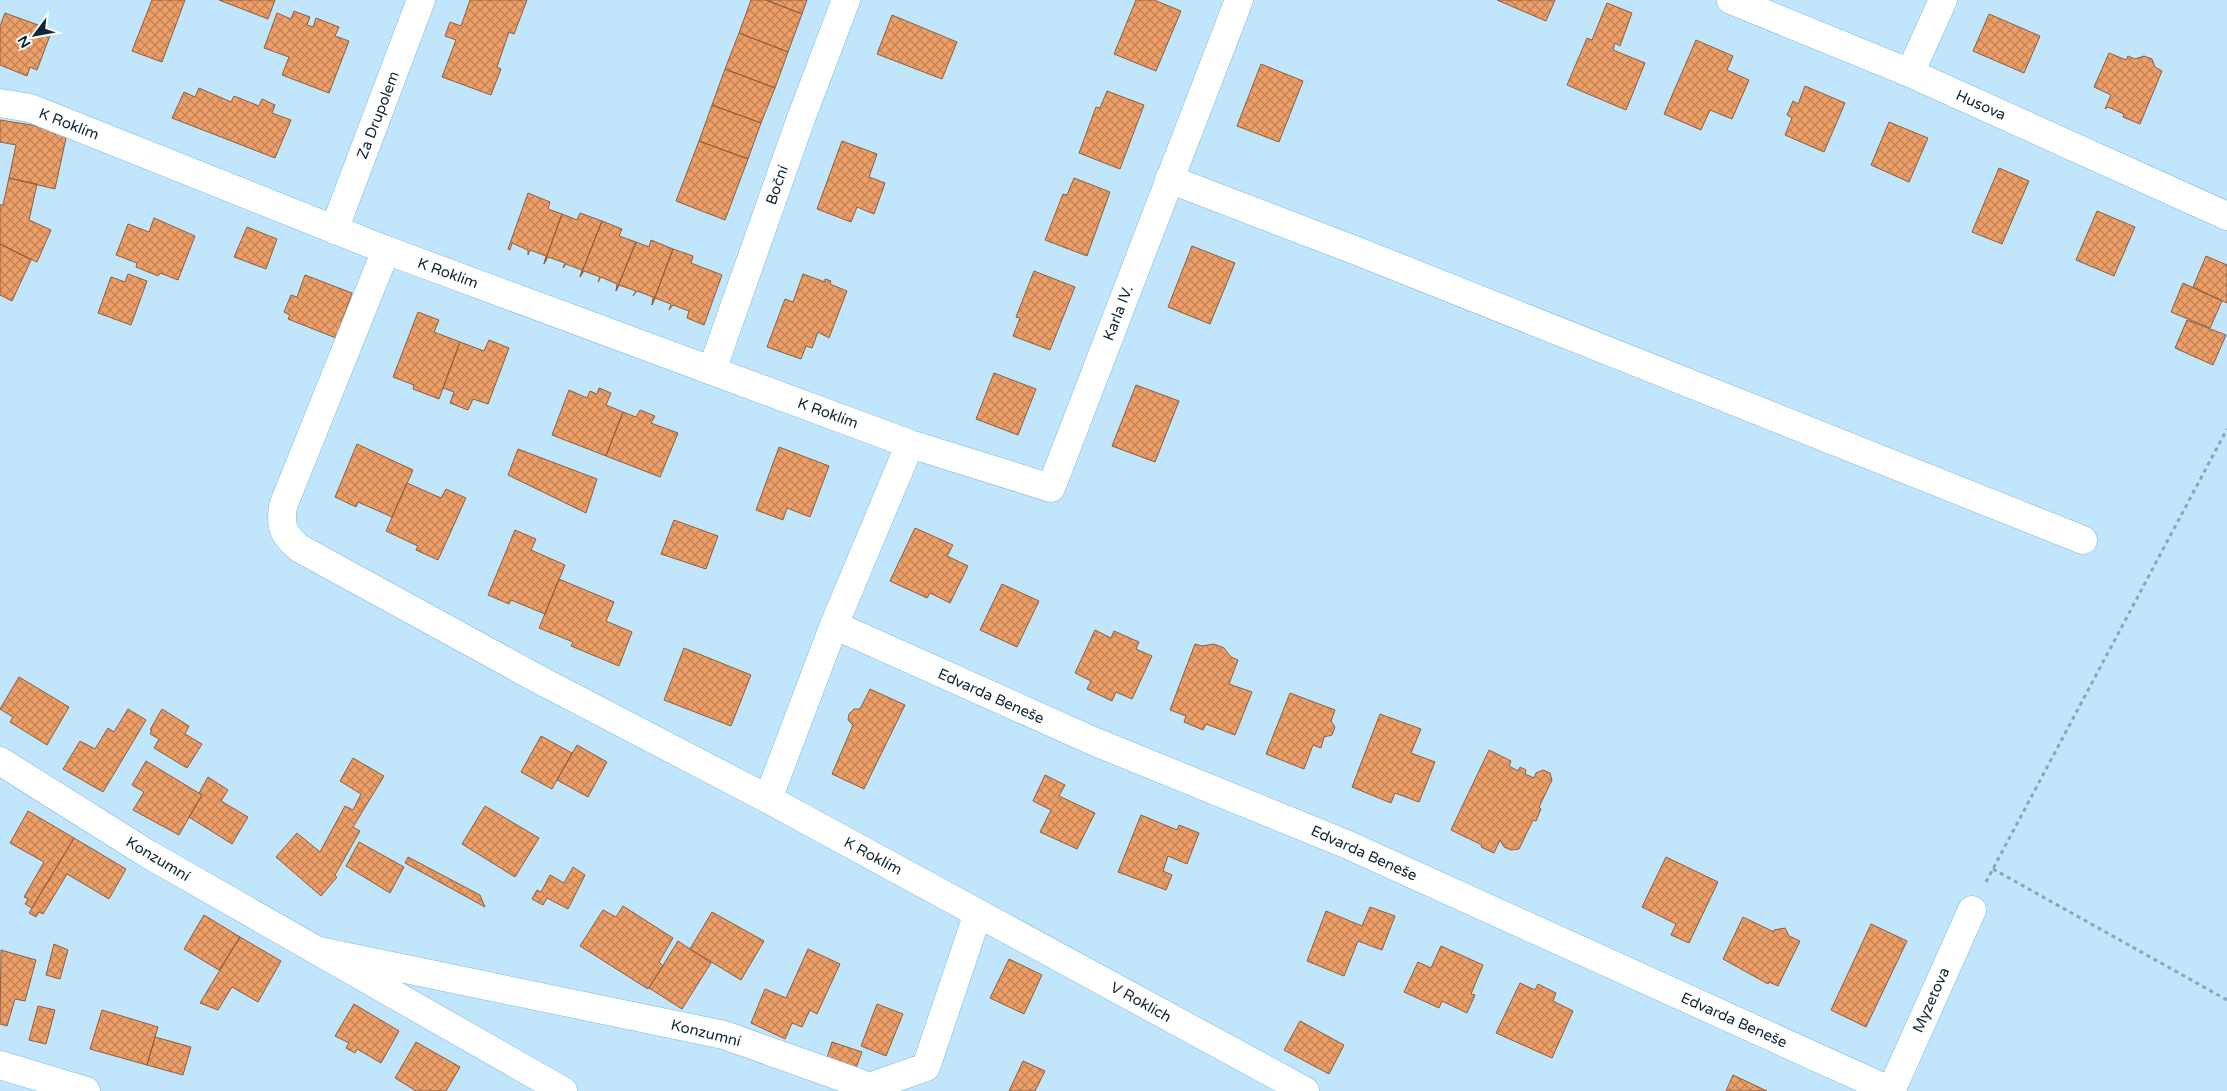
<svg xmlns="http://www.w3.org/2000/svg" width="2227" height="1091" font-family="'Varela Round',sans-serif">
<defs>
<pattern id="building-cross-hatch" width="8" height="8" patternUnits="userSpaceOnUse" patternTransform="scale(1.25)"><rect width="8" height="8" fill="#ee9e67"/><path d="M0 0l8 8M0 8l8-8" fill="none" stroke="#bf8156"/></pattern>
</defs>
<rect width="100%" height="100%" fill="#c1e5fa"/>
<!-- building -->
<path fill="url(#building-cross-hatch)" stroke="#8f5f3e" d="M152,0H185L162,62L132,51Z
M219,0H275L268,19Z
M470,0H527L514,34L509,32L497,67L501,69L491,95L442,77L456,40L445,36L450,22L461,26Z
M751,0H766L802,14L788,52L739,33Z
M766,0H807L802,14Z
M1136,0H1154L1181,11L1156,71L1114,54Z
M1497,0H1555L1546,21Z
M1607,3L1632,13L1620,46L1615,43L1613,50L1645,63L1626,110L1567,85L1587,38L1592,40Z
M294,11L310,17L307,25L313,27L316,18L339,27L335,36L349,41L329,93L282,75L289,57L264,48L277,13L291,19Z
M5,13L52,30L37,70L30,67L27,76L0,65V26Z
M1989,14L2040,36L2024,73L1973,51Z
M892,15L957,42L942,79L877,54Z
M739,33L788,52L775,88L725,69Z
M1696,40L1733,56L1727,70L1749,80L1732,119L1710,110L1701,130L1664,114Z
M2109,53L2126,60L2128,56L2135,59L2144,56L2152,59L2155,67L2162,71L2140,124L2123,117L2124,114L2108,107L2105,109L2111,95L2094,87Z
M1261,64L1303,81L1279,142L1237,126Z
M725,69L775,88L761,123L712,105Z
M1805,86L1845,103L1824,152L1785,135L1792,118L1787,115L1793,101L1798,104Z
M199,88L231,102L234,96L259,106L262,99L275,105L272,113L291,120L275,158L172,118L184,92L195,97Z
M1107,91L1144,105L1120,169L1079,153L1096,107L1100,108Z
M712,105L761,123L748,159L699,141Z
M0,120L50,128L66,138L55,189L9,178L16,145L0,142Z
M1889,122L1928,138L1909,182L1871,165Z
M699,141L748,159L725,220L676,201Z
M842,141L877,154L869,177L885,183L874,214L857,207L851,222L817,209Z
M1999,168L2029,181L2002,244L1972,232Z
M9,178L37,184L29,220L51,230L37,262L0,244V205H3Z
M1074,178L1110,192L1087,256L1045,240L1063,194L1067,195Z
M528,193L550,202L548,209L562,214L544,264L546,256L530,250L528,255V250L512,243L510,250L508,249Z
M2097,211L2135,227L2114,276L2076,260Z
M580,213L602,221L580,277L582,270L566,264L563,268L565,263L548,257L544,264L562,214L577,220Z
M154,218L195,236L178,280L160,273L158,276L136,267L137,263L116,255L128,224L149,232Z
M602,221L622,229L619,236L636,242L616,291L617,284L601,277L598,282L600,277L584,271L580,277Z
M247,227L277,239L266,269L234,257Z
M651,240L673,249L652,305L653,297L637,291L633,296L636,291L619,285L616,291L636,242L649,247Z
M0,244L31,260L12,301L0,295Z
M1192,246L1235,263L1210,324L1168,307Z
M673,249L693,256L691,263L722,275L704,325L687,318L689,311L673,305L669,310L671,304L655,298L652,305Z
M2206,256L2227,265V303L2193,287Z
M1034,271L1075,287L1050,350L1013,336L1020,318L1016,317Z
M128,274L147,281L131,325L98,313L111,277L125,282Z
M803,274L825,282V279L831,281L830,284L847,291L829,338L818,332L812,348L806,346L801,359L767,347L785,299L793,302Z
M305,275L352,293L336,338L288,319L290,315L284,312L291,295L297,297Z
M2183,283L2222,301L2210,328L2171,312Z
M418,312L439,320L434,332L460,342L439,399L413,389L414,385L393,377Z
M2187,320L2226,335L2213,365L2175,348Z
M489,340L509,348L488,404L473,399L468,410L450,403L454,392L443,388L460,342L484,351Z
M994,373L1036,389L1018,435L976,419Z
M1136,385L1179,401L1155,462L1112,446Z
M599,388L611,393L606,405L623,412L606,456L552,435L569,390L587,398L590,391L597,394Z
M640,410L655,416L651,423L678,433L660,477L606,456L623,412L636,417Z
M357,444L413,470L392,517L358,502L356,507L335,497Z
M779,447L829,466L810,517L787,508L783,520L756,510Z
M518,449L597,479L586,513L508,475Z
M407,483L441,498L446,489L466,498L438,560L416,550L418,546L386,531Z
M674,520L718,536L706,569L661,554Z
M915,528L953,545L947,556L968,566L950,603L930,593L927,598L890,581Z
M515,530L536,539L531,550L565,565L545,614L511,600L509,604L488,595Z
M559,579L614,602L606,621L632,632L619,666L571,646L573,642L539,628Z
M1002,584L1039,601L1017,647L980,630Z
M1095,630L1111,638L1114,631L1139,642L1136,649L1152,656L1132,699L1116,692L1112,701L1087,689L1091,681L1075,673Z
M1195,644L1202,646L1214,644L1224,648L1231,657L1238,660L1229,684L1252,692L1235,735L1206,724L1203,730L1184,722L1186,716L1170,710Z
M684,648L751,675L731,726L664,700Z
M19,677L69,707L47,745L10,722L13,717L0,709Z
M870,689L905,705L864,789L832,774L853,725L848,720L849,714L854,709H860Z
M1290,693L1335,710L1331,721L1335,727L1332,735L1324,737L1321,748L1313,745L1304,769L1266,754Z
M128,709L146,720L103,792L63,769L80,741L95,749L108,728L114,732Z
M162,709L189,726L185,734L202,744L187,768L154,748L159,739L150,734L152,730H150Z
M1380,714L1421,729L1411,753L1435,762L1419,802L1395,793L1391,803L1352,787Z
M541,736L572,753L552,789L521,772Z
M577,745L607,762L588,797L557,780Z
M1489,750L1511,761L1509,766L1518,771L1520,767L1526,770L1525,774L1534,778L1536,773L1543,770L1550,773L1552,780L1539,807L1541,809L1536,821L1533,820L1519,849L1511,850L1504,847L1500,840L1494,853L1481,847L1482,845L1451,830Z
M353,758L384,776L353,827L360,831L335,875L337,877L321,896L276,857L297,833L320,852L345,806L353,810L361,794L340,781Z
M146,761L202,795L179,835L133,810L144,792L132,785Z
M1045,775L1065,785L1059,796L1095,813L1077,849L1040,832L1051,810L1033,801Z
M208,777L228,790L221,801L248,817L232,844L189,817L202,795L199,793Z
M485,806L539,838L515,877L462,844Z
M28,811L74,838L32,908L25,904L28,899L24,897L44,862L10,843Z
M1141,815L1177,830L1179,825L1199,833L1187,864L1168,856L1163,871L1172,875L1166,890L1118,872Z
M74,838L126,869L109,899L67,874L43,914L39,912L36,917L29,913Z
M359,842L404,867L390,893L346,866Z
M408,857L480,895L485,907L405,863Z
M1666,857L1718,882L1689,943L1671,935L1676,924L1642,907Z
M573,867L585,875L568,909L547,898L543,905L532,899L537,890L541,892L550,875L564,883Z
M623,906L673,938L659,962L663,966L648,989L580,946L603,910L616,917Z
M1370,907L1395,916L1382,950L1358,941L1344,976L1307,961L1326,911L1362,926Z
M712,912L764,941L741,980L690,949Z
M204,915L240,937L219,970L184,949Z
M1743,917L1774,932V930L1785,928L1789,936L1800,941L1778,986L1769,982L1768,984L1723,959Z
M1871,924L1907,941L1866,1027L1831,1010Z
M240,937L281,961L258,1002L232,987L218,1010L200,1003Z
M678,941L711,963L682,1009L649,988Z
M54,944L68,950L60,979L46,975Z
M1441,946L1483,965L1471,994L1475,995L1467,1013L1442,1001L1439,1008L1404,992L1418,962L1431,968Z
M808,949L840,964L817,1014L810,1010L802,1027L792,1023L785,1039L751,1023L765,989L786,998Z
M1,950L36,960L25,1001L15,999L7,1026L0,1024Z
M1009,959L1042,975L1024,1014L990,998Z
M1520,983L1535,990L1538,984L1556,993L1553,1001L1573,1011L1552,1058L1496,1033Z
M354,1004L399,1031L381,1063L357,1049L355,1053L346,1048L349,1043L335,1036Z
M877,1004L903,1014L886,1056L861,1046Z
M38,1006L55,1010L46,1044L29,1040Z
M102,1010L158,1027L147,1065L90,1049Z
M1300,1021L1344,1045L1329,1074L1284,1050Z
M155,1037L191,1047L183,1075L147,1065Z
M416,1042L460,1067L446,1091H416L395,1078Z
M832,1042L862,1052L856,1068L827,1058Z
M1023,1061L1045,1071L1035,1091H1009Z
M1733,1075L1767,1091H1726Z"/>
<g fill="none" stroke-linecap="round" stroke-linejoin="round">
<defs>
<path id="minor" d="M1731,0L1910,73L2227,216
M1910,73L1943,0
M0,103L30,108L386,250L910,444L1051,488L1239,0
M1169,179L1357,251L2083,540
M334,230L421,0
M386,250L283,506C280,527 283,534 299,548L538,679L768,799L1305,1091
M712,370L800,121L846,0
M834,625L1093,741L1346,844L1891,1091
M0,761L148,854L563,1091
M768,799L834,625L910,444
M319,951L724,1035L870,1087L926,1067L978,913
M0,1065L86,1091
M1891,1091L1972,910"/>
</defs>
<!-- minor casing -->
<use href="#minor" stroke="#7ebadc" stroke-width="29"/>
<!-- path -->
<path stroke="#87a7b9" stroke-width="3" stroke-dasharray="4 4" stroke-linecap="butt" d="M1993,869L2227,1000
M1986,882L2227,429"/>
<!-- minor -->
<use href="#minor" stroke="#fff" stroke-width="28"/>
</g>
<g text-anchor="middle" stroke-width="4" stroke-linejoin="round" paint-order="stroke">
<!-- street labels -->
<g font-size="15" fill="#0f2835" stroke="#fff">
<text transform="translate(1981 105) rotate(24)" y="5">Husova</text>
<text transform="translate(378 115) rotate(-69)" y="5">Za Drupolem</text>
<text transform="translate(69 124) rotate(21)" y="5">K Roklím</text>
<text transform="translate(777 185) rotate(-71)" y="5">Boční</text>
<text transform="translate(448 273) rotate(20)" y="5">K Roklím</text>
<text transform="translate(1118 313) rotate(-69)" y="5">Karla IV.</text>
<text transform="translate(828 413) rotate(20)" y="5">K Roklím</text>
<text transform="translate(991 696) rotate(24)" y="5">Edvarda Beneše</text>
<text transform="translate(1364 853) rotate(24)" y="5">Edvarda Beneše</text>
<text transform="translate(873 856) rotate(28)" y="5">K Roklím</text>
<text transform="translate(158 859) rotate(31)" y="5">Konzumní</text>
<text transform="translate(1931 1000) rotate(-66)" y="5">Myzetova</text>
<text transform="translate(1141 1002) rotate(29)" y="5">V Roklích</text>
<text transform="translate(1734 1020) rotate(24)" y="5">Edvarda Beneše</text>
<text transform="translate(706 1033) rotate(14)" y="5">Konzumní</text>
</g>
</g>
<!-- north arrow -->
<g transform="translate(35 35) rotate(238)" stroke="#ffffff" stroke-width="4" paint-order="stroke">
<path d="M0-4L9 19L0 12L-9 19Z" fill="#0f2835"/>
<text y="-8" font-size="14" font-weight="bold" text-anchor="middle" fill="#0f2835">N</text>
</g>
</svg>
